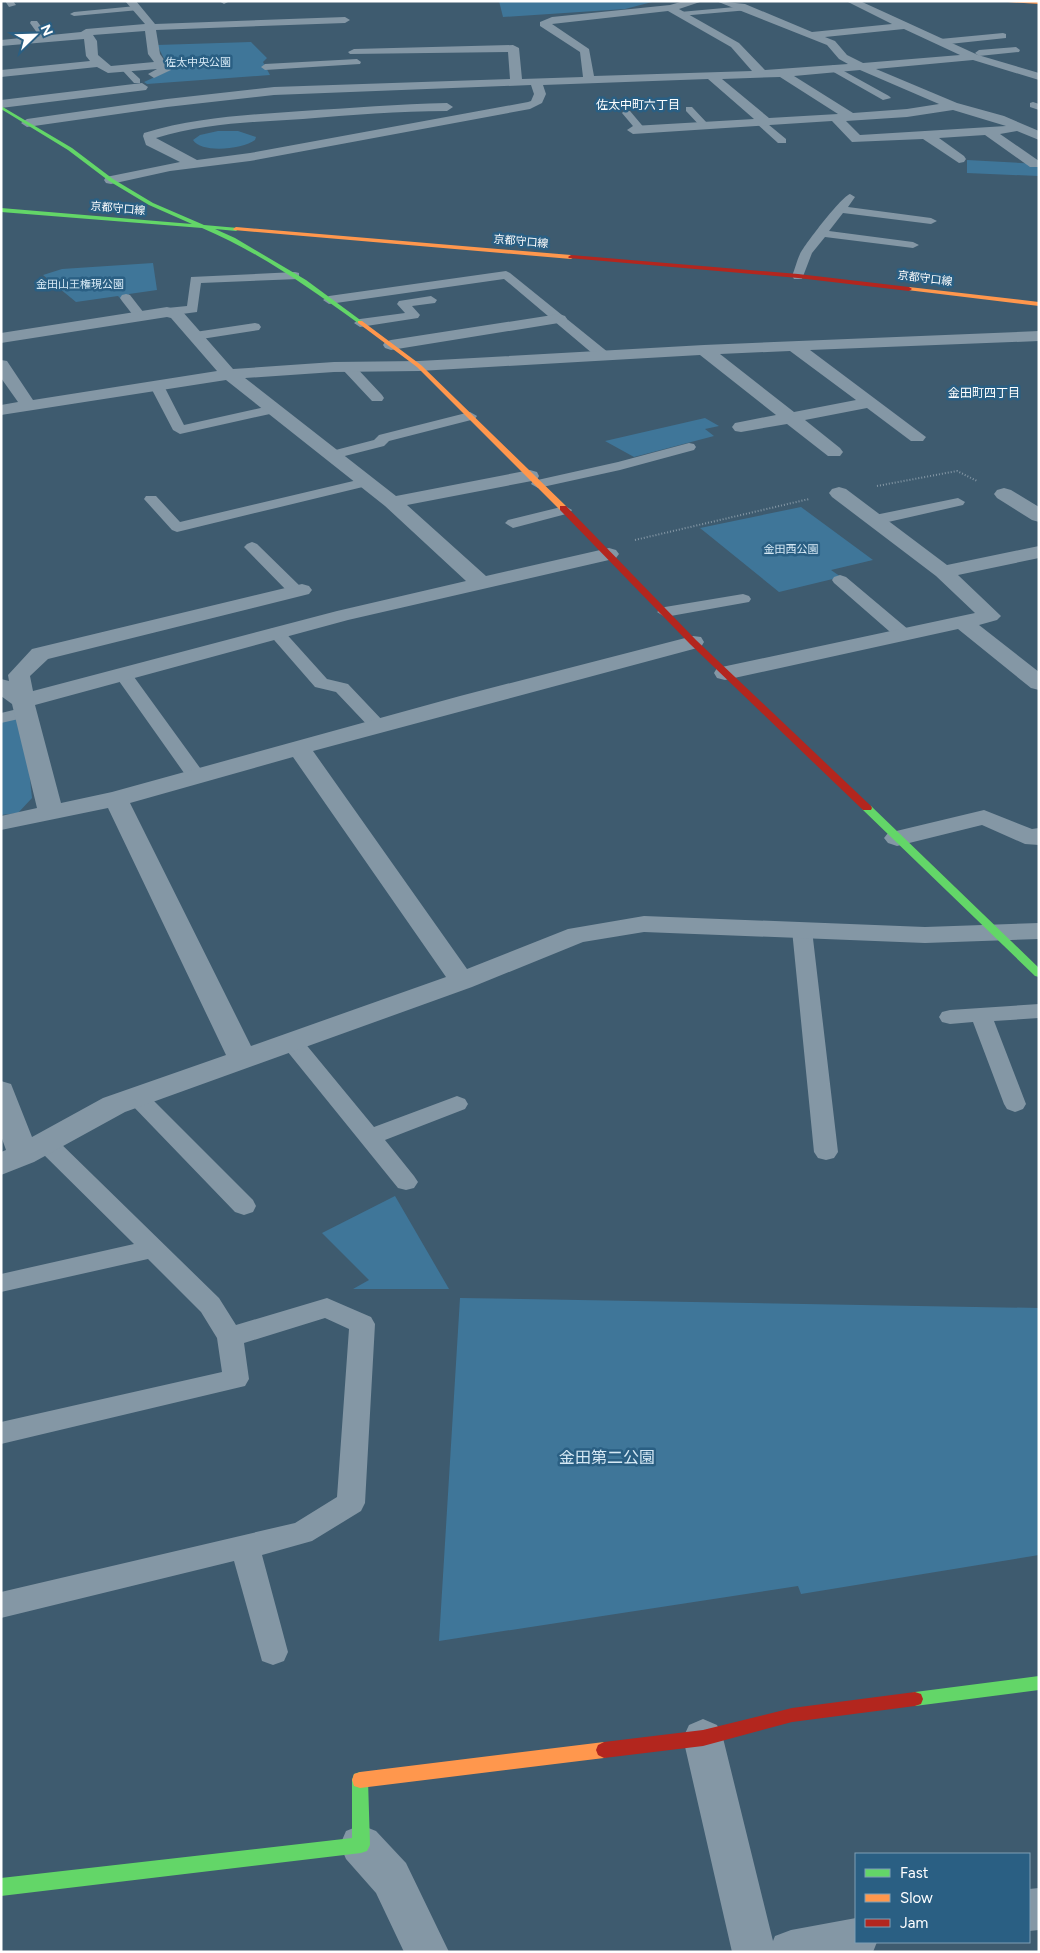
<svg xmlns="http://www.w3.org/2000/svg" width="1040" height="1953" font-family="Figtree,'Noto Sans JP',sans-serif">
<rect width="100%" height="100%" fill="#3e5b6f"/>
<!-- green -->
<path fill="#3f7699" d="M499,1H656L625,9L503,17Z
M251,42L267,58L263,62L270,75L147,84L144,82L170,70L157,45Z
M218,131H238L256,137L255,140C243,149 202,154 193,140L200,135Z
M967,160L1039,164V176L967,173Z
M153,263L157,290L129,294V298L121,299L118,296L76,302L43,275L62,269Z
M705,418L719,426L705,429L714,436L634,457L605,441Z
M801,507L873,560L831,570L841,577L779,592L700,528Z
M17,718L25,731L32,798L18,813L1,815V722Z
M395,1196L449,1289H353L369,1280L322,1233Z
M460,1298L1039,1308V1555L801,1594L798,1586L439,1641Z"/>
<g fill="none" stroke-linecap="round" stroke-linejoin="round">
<!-- path -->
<path stroke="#8497a5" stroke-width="2" stroke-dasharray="1 2" stroke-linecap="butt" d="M877,486L957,471L977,481
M635,540L809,499"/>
<!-- lane -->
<path fill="#8497a5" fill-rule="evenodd" d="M5,1H13L16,5L9,7Z
M219,1H228V2L224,4Z
M136,6H139V10L74,16L70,14L74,12Z
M746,6L750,8L749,10L680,16L676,14L680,12Z
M31,21H37L50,39L49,41H43L30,23Z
M1003,33L1006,34V38L940,45L936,42L940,39Z
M1016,47L1020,50L1019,52L979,56L975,53L979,50Z
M357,59L361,62L360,64L265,70L261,67L265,64Z
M833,65L889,96L891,98L883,100L830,70L829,68Z
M126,66L140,79V83H134L123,71L122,69Z
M1033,102L1039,104V110L1030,107V103Z
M686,107H692L708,124V128H702L686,111Z
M624,111H630L646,130L644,132H638L622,113Z
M757,120H763L786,139V143H778L757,124Z
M850,194L855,197L848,207L931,218L937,221L931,224L843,213L829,231L913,242L919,245L913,248L825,237L812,253L802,279H794L792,276C795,269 797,260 800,254C805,244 842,196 850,194Z
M506,271L510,273L609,353L610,356L609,359H599L504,279L329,304L323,300L329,296Z
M295,272L299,273V279L201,283L197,312L167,316L161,312L167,308L187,306L191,277Z
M126,294L130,295L144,313L146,316L144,319H136L122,301L120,298L122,295Z
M431,296L437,300L435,303L412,306L420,315L418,318L360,327L354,323L360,319L405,313L397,304L399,301Z
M255,323L259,324L261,327L259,330L195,340L189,336L195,332Z
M348,363L353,364L382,395L384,398L382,401H372L343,370L341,367L343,364Z
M157,382L164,386L184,425L274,405L281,409L279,412L180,434L173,430L150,386Z
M470,412L477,416L475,419L389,441L384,446L333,459L326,455L328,452L374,440L379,435Z
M689,443L694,444L696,447L694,450L620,470L538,488L531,484L533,481L618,462Z
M366,478L371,479L373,482L371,485L177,532L172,530L144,499L146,496H156L180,522Z
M958,498L965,502L963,505L875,525L867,520L875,515Z
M565,506L572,510L570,513L513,528L505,523L508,520Z
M252,542L257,544L302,588L304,591L302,594H290L247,550L244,547L247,544Z
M840,575L846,577L909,630L911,634L909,638H897L834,583L832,580L834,577Z
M743,594L749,596L751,599L749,602L665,617L657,612L665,607Z
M276,628L282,629L327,679L348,684L384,722L387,726L384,730H372L336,692L315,687L268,633L270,629Z
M123,669L129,670L203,772L205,776L203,780H189L114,674L117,670Z
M26,707L32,708L35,712L32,716L1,723V713Z
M802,924L809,926L812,930L838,1152L834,1158L826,1160L818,1158L814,1152L792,930L795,926Z
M1039,1004V1018L994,1021L1026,1104L1023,1109L1015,1112L1007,1109L1004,1104L973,1022L950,1024L942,1022L939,1017L942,1012L950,1010Z
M291,1034L299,1036L374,1127L449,1099L457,1096L465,1099L468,1104L465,1109L385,1140L414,1176L418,1182L414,1188L406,1190L398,1188L283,1046L280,1041L283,1036Z
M137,1089L145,1092L253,1200L256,1206L253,1212L244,1215L235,1212L129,1102L126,1097L129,1092Z
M46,1135L54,1137L219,1298L236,1325L327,1298L371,1317L375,1324L365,1503L361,1511L312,1541L262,1555L288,1652L284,1661L273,1665L262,1661L234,1561L1,1618V1592L295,1523L337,1497L349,1329L325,1318L244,1343L249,1379L245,1386L1,1444V1422L222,1372L217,1338L201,1312L148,1259L1,1292V1274L134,1244L38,1149L34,1143L38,1137Z"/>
<!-- street -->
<path fill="#8497a5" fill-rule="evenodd" d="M125,1H136L155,24L345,17L350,20L345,23L156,30L160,54L171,70L154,78L148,74L157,69L108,73L97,67L1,77V70L90,61L86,56L84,39L1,46V40L81,32L86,29L145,24ZM145,31L148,54L154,62L111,66L98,55L97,41L93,35Z
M684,1H703L679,9L739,43L765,70L848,64L839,59L827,45L716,1L745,4L812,32L892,24L846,1H860L978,55L1039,73V80L973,60L876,69L957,103L1004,116L1039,131V140L1017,131L1000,134L1039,161V167H1030L985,135L939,138L964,156L966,159L964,162L959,163L923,139L852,142L832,121L633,134L627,130L633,126L754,119L708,79L543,85L546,94L542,103L530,109L250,161L170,171L111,184L106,183L104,180L106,177L180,162L146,145L143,136L144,133C197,117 249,115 302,111C351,108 399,104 447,103L453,107L447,111C399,111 351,115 303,119C253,122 204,123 156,138L197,160L250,153L528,102L531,101L534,94L531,85L274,95L167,107L27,127L21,123L27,119L167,99L274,87L510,79L508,52L350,54L348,52L354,49L513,45L519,48L522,79L583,77L580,52L540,26V22L552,17L670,5ZM668,11L731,47L752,71L594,76L589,49L552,24ZM904,29L960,55L863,63L847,55L835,41L825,37ZM860,70L939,104L907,109L853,113L794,76ZM780,77L838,114L769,118L722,79ZM953,110L1006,126L860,135L846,121L907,117Z
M142,83L148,87L146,90L1,108V100Z
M167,307L182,311L233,369L334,362L419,361L704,345L1039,331V341L810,350L926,437L923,441H911L867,408L805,420L840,448L843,452L840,456H828L787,424L741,432L735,431L732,427L735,423L776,415L700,355L419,371L334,372L245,378L396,496L530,470L537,472L539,476L537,480L407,505L486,576L609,548L616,550L619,554L616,558L609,560L348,620L35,705L61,803L112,792L460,696L693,636L701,637L704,642L701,647L313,751L467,969L568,929L644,916L925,927L1039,923V939L925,943L644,932L583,942L472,987L125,1112L34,1162L1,1175V1152L6,1150L1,1136V1081L11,1084L32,1137L103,1098L226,1055L108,808L1,830V816L37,808L12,704L1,696V679L9,681L8,675L32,649L302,584L309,586L312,590L309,594L48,659L30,676L33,691L337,611L466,581L385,506L226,380L1,415V405L18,402L1,378V360L7,361L33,400L217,371L171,318L167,317L1,343V333ZM790,351L856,400L794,412L720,354ZM293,757L446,977L251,1046L130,803Z
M559,314L565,316L567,319L565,322L391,350L385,348L383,345L385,342L391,340Z
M839,487L846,489L947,565L1039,546V558L958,575L1001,616L997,620L979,625L1039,672V690L1031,688L958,629L725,680L717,678L714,673L717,668L975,613L936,576L832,497L829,493L832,489Z
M1004,488L1011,490L1039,507V522L1032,520L997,498L994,494L997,490Z
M984,810L1032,829L1039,828V845L1025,844L982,825L897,846L888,843L884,838L888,833Z
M703,1719L717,1725L723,1738L773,1941L775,1936L791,1930L856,1918V1942H877L873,1952H732L683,1738L689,1725Z
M361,1825L376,1831L406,1863L449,1952H404L376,1893L346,1859L340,1845L346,1831Z
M1039,1888V1930L1029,1931V1889Z"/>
<!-- fast -->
<path fill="#63d668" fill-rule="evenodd" d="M1,106L72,148L113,179L153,203L204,225L238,228L239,229L236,231L215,229L235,238L306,280L363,322L358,323C308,287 259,252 202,228L1,212V208L192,224L149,205L109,181L68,150L1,109Z
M867,805L871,806L1039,968V977L1035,976L863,810L862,808Z
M1039,1676V1690L915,1706L909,1704L907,1699L909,1694L915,1692Z
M360,1772L366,1774L368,1780L370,1845L367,1851L361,1853L1,1896V1878L352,1838V1780L354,1774Z"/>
<!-- slow -->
<path fill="#ff974d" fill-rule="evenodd" d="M1006,1L1039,2V4L1008,2Z
M236,227L571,255L574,257L571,259L234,230L233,229Z
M909,287L1039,302V306L907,290L906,289Z
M358,321H362L421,365L566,506V510H560L417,367L358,323Z
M604,1742L610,1745L612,1750L610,1755L604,1758L360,1788L354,1786L352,1780L354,1774L360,1772Z"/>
<!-- jam -->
<path fill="#b3261e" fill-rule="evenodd" d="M571,255L798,274L909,287L912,289L909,291L798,278L569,258L568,257Z
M560,506H566L696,640L871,806L872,808L871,810H863L690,644L560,510Z
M915,1692L921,1694L923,1699L921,1704L915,1706L792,1722L703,1746L604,1758L598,1755L596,1750L598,1745L604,1742L703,1730L792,1708Z"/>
</g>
<g text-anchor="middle" stroke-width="5" stroke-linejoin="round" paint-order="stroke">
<!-- far-park labels -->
<g font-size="11" fill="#d6e9f5" stroke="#2a5f83">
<text x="198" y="66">佐太中央公園</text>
<text x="80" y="288">金田山王権現公園</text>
<text x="791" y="553">金田西公園</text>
</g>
<!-- far-street labels -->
<g font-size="11" fill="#fff" stroke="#2a5f83">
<text transform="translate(118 208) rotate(5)" y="4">京都守口線</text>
<text transform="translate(521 241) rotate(5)" y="4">京都守口線</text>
<text transform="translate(925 278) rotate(7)" y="4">京都守口線</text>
</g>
<!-- far-neighbourhood labels -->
<g font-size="12" fill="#fff" stroke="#2a5f83">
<text x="638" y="109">佐太中町六丁目</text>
<text x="984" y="397">金田町四丁目</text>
</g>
<!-- near-park labels -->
<g font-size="16" fill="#d6e9f5" stroke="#2a5f83">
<text x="607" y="1463">金田第二公園</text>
</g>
</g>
<!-- border -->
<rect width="1040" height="1953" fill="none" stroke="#ffffff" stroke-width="5"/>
<!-- legend -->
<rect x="855" y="1853" width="175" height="90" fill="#2a5f83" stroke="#7f9fb5"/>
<rect x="865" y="1869" width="25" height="8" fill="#63d668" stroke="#7f9fb5"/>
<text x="900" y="1878" font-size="15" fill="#ffffff">Fast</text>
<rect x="865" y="1894" width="25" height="8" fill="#ff974d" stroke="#7f9fb5"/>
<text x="900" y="1903" font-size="15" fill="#ffffff">Slow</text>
<rect x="865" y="1919" width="25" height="8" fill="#b3261e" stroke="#7f9fb5"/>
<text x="900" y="1928" font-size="15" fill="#ffffff">Jam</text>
<!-- north arrow -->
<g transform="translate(35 35) rotate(67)" stroke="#2a5f83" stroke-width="4" paint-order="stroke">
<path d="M0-4L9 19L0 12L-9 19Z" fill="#ffffff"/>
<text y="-8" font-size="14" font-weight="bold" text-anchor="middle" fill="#ffffff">N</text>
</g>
</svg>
